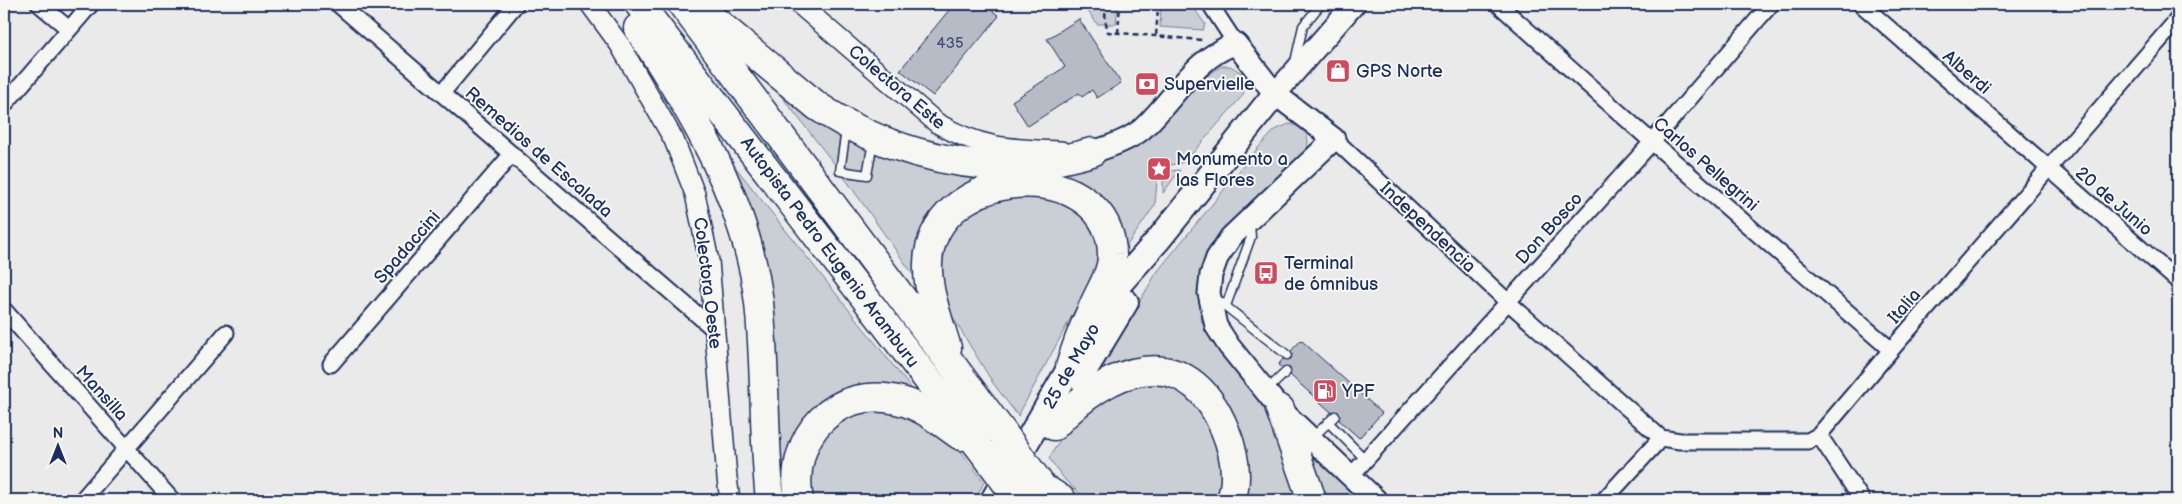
<svg xmlns="http://www.w3.org/2000/svg" width="2182" height="504" font-family="'Balsamiq Sans',sans-serif">
<rect width="100%" height="100%" fill="#e9eae9"/>
<filter id="ink" filterUnits="userSpaceOnUse"><feTurbulence type="fractalNoise" baseFrequency=".02" numOctaves="2"/><feDisplacementMap in="SourceGraphic" scale="10" xChannelSelector="R" yChannelSelector="G"/><feConvolveMatrix kernelMatrix="1 2 1 2 8 2 1 2 1" color-interpolation-filters="sRGB"/></filter>
<g filter="url(#ink)">
<!-- green -->
<path fill="#caced5" stroke="#727e9a" d="M1083,4H1118L1116,24H1097Z
M1134,4H1191L1205,24L1203,30L1160,27L1161,6Z
M1222,66H1230L1242,73L1245,84L1243,95L1185,162L1170,165L1161,170L1157,181L1155,205L1121,254L1103,201L1084,183L1055,174L974,182L919,283L844,177L870,180L877,145L984,168L1160,126L1195,87L1208,75Z
M768,79L841,129L836,166Z
M1289,124C1309,126 1311,141 1305,157L1200,277L1199,300L1202,322L1212,342L1264,402L1305,500H1239L1212,387L1106,370L1103,363L1157,272L1257,149L1275,130Z
M850,134L868,140L864,172L845,168Z
M725,154L911,388L906,390L889,385H860L837,391L819,406L791,500H776Z
M1180,170L1163,193V182L1169,171Z
M997,191L1083,206L1103,258L1018,416L993,383L944,303L940,294L942,244L968,205Z
M1119,382H1181L1221,432L1226,500H1087L1065,480L1049,458L1074,417Z
M889,405L957,446L984,482L975,500H804L802,487L824,423Z
M1304,446L1362,500H1321Z"/>
<!-- building -->
<path fill="#b6bbc6" stroke="#1b2f5e" d="M954,4H984L999,16L933,96L900,70Z
M1079,19L1121,83L1097,98L1092,90L1082,97L1079,93L1028,126L1012,101L1065,67L1047,39Z
M1301,340L1382,413L1359,438L1339,420V412H1331L1290,375V368H1282L1278,365L1283,359H1291V351Z"/>
<g fill="none" stroke-linecap="round" stroke-linejoin="round">
<defs>
<path id="service" d="M1295,62L1303,26L1321,4
M846,130L840,171L867,175L873,142
M1214,297L1287,355
M1226,306L1251,237L1250,225
M1267,390L1286,372
M1328,422L1365,459
M1312,438L1335,416"/>
<path id="minor" d="M39,4L69,29
M338,4L715,330
M1210,4L1236,44
M1498,4L1652,142L1891,350
M1861,4L2178,281
M442,93L516,4
M4,105L91,4
M1334,139L1508,302L1661,438
M4,310L172,500
M331,364L512,154
M1819,435L1862,500
M1661,438L1680,441H1808L1819,435L1891,350L2178,19
M1351,476L1652,142L1771,4
M82,500L226,333
M1604,500L1661,438"/>
<path id="tertiary" d="M590,4L620,45L674,140L695,194L709,261L727,478L730,500
M799,4L937,123C981,149 1011,149 1061,151"/>
<path id="secondary" d="M1275,94L1354,4
M1092,152C1109,147 1127,141 1141,130C1171,104 1196,55 1236,44L1275,94L1334,139L1231,237L1217,258L1211,275L1209,293L1216,326L1229,346L1280,409L1376,500"/>
<path id="primary" d="M1101,315L1121,282L1159,239L1275,94
M1080,378L1126,302
M993,500L1080,350"/>
<path id="motorway" d="M639,4L985,454
M682,4L1003,433
M696,5L817,106C877,146 952,169 1024,165C1047,164 1070,158 1092,152
M638,28C693,112 747,201 759,303C766,369 763,435 770,500
M947,348C938,317 922,281 930,248C951,162 1110,160 1112,254C1113,272 1100,290 1093,307C1084,326 1076,346 1070,367
M1280,409L1312,500
M1054,426C1108,367 1187,336 1225,430C1234,452 1239,477 1231,500
M1042,487L1062,500
M799,500C787,436 837,383 901,401C924,407 942,423 961,436"/>
</defs>
<!-- service casing -->
<use href="#service" stroke="#1b2f5e" stroke-width="11"/>
<!-- minor casing -->
<use href="#minor" stroke="#1b2f5e" stroke-width="19"/>
<!-- tertiary casing -->
<use href="#tertiary" stroke="#1b2f5e" stroke-width="22"/>
<!-- secondary casing -->
<use href="#secondary" stroke="#1b2f5e" stroke-width="25"/>
<!-- primary casing -->
<use href="#primary" stroke="#1b2f5e" stroke-width="28"/>
<!-- motorway casing -->
<use href="#motorway" stroke="#1b2f5e" stroke-width="31"/>
<!-- path -->
<path stroke="#1b2f5e" stroke-width="2.5" stroke-dasharray="5 4" stroke-linecap="butt" d="M1106,4L1105,19L1108,32L1202,40
M1118,33L1120,4L1158,7L1156,36"/>
<!-- service -->
<use href="#service" stroke="#f6f6f2" stroke-width="8"/>
<!-- minor -->
<use href="#minor" stroke="#f6f6f2" stroke-width="15"/>
<!-- tertiary -->
<use href="#tertiary" stroke="#f6f6f2" stroke-width="19"/>
<!-- secondary -->
<use href="#secondary" stroke="#f6f6f2" stroke-width="21"/>
<!-- primary -->
<use href="#primary" stroke="#f6f6f2" stroke-width="24"/>
<!-- motorway -->
<use href="#motorway" stroke="#f6f6f2" stroke-width="28"/>
<defs>
<path id="motorway-bridge" d="M1003,433L1042,487
M985,454L1019,500"/>
</defs>
<!-- motorway-bridge casing -->
<use href="#motorway-bridge" stroke="#1b2f5e" stroke-width="31" stroke-linecap="butt"/>
<!-- motorway-bridge -->
<use href="#motorway-bridge" stroke="#f6f6f2" stroke-width="28"/>
</g>
</g>
<!-- icons -->
<defs>
<symbol id="shop-square" viewBox="-11 -11 22 22"><rect x="-9" y="-9" width="18" height="18" rx="4" fill="#d1495b" stroke="#f6f6f2"/><path d="M-5-2.5h2.3a2.7 3.5 0 0 1 5.4 0H5L5.5 6h-11ZM-1.5-2.5h3a1.5 2.3 0 0 0-3 0Z" fill="#fff"/></symbol>
<symbol id="bank-square" viewBox="-11 -11 22 22"><rect x="-9" y="-9" width="18" height="18" rx="4" fill="#d1495b" stroke="#f6f6f2"/><path d="M-6-4H6V4H-6ZM0-2.3a2.3 2.3 0 1 0 0 4.6a2.3 2.3 0 1 0 0-4.6Z" fill="#fff"/></symbol>
<symbol id="sight-square" viewBox="-11 -11 22 22"><rect x="-9" y="-9" width="18" height="18" rx="4" fill="#d1495b" stroke="#f6f6f2"/><path d="M0-6L1.8-2.2L6-1.7L2.9 1.2L3.7 5.4L0 3.3L-3.7 5.4L-2.9 1.2L-6-1.7L-1.8-2.2Z" fill="#fff"/></symbol>
<symbol id="bus-square" viewBox="-11 -11 22 22"><rect x="-9" y="-9" width="18" height="18" rx="4" fill="#d1495b" stroke="#f6f6f2"/><path d="M-5-6H5V4H4V6H2V4H-2V6H-4V4H-5ZM-3.5-4V0h7V-4ZM-3.5 1.2v1.5H-2V1.2ZM2 1.2v1.5H3.5V1.2Z" fill="#fff"/></symbol>
<symbol id="fuel-square" viewBox="-11 -11 22 22"><rect x="-9" y="-9" width="18" height="18" rx="4" fill="#d1495b" stroke="#f6f6f2"/><path d="M-5.5-6h7V0h2V4h1.3V-2.5L3-4.5l.8-.8L6-3V5H2.5V1h-1V6h-7ZM-4.2-4.7v3.2H.2V-4.7Z" fill="#fff"/></symbol>
</defs>
<g fill-rule="evenodd">
<use href="#shop-square" x="1324" y="57" width="28" height="28"/>
<use href="#bank-square" x="1133" y="70" width="28" height="28"/>
<use href="#sight-square" x="1145" y="155" width="28" height="28"/>
<use href="#bus-square" x="1252" y="259" width="28" height="28"/>
<use href="#fuel-square" x="1311" y="377" width="28" height="28"/>
</g>
<g text-anchor="middle" stroke-width="4" stroke-linejoin="round" paint-order="stroke">
<!-- number labels -->
<g font-size="15" fill="#425278">
<text x="950" y="48">435</text>
</g>
<!-- poi labels -->
<g font-size="18" fill="#1b2f5e" stroke="#f6f6f2" text-anchor="start">
<text x="1356" y="77">GPS Norte</text>
<text x="1164" y="90">Supervielle</text>
<text x="1176" y="165">Monumento a<tspan x="1176" dy="21">las Flores</tspan></text>
<text x="1284" y="269">Terminal<tspan x="1284" dy="21">de ómnibus</tspan></text>
<text x="1342" y="397">YPF</text>
</g>
<!-- street labels -->
<g font-size="18" fill="#1b2f5e" stroke="#f6f6f2">
<text transform="translate(1967 72) rotate(41)" y="6">Alberdi</text>
<text transform="translate(897 87) rotate(40)" y="6">Colectora Este</text>
<text transform="translate(539 152) rotate(41)" y="6">Remedios de Escalada</text>
<text transform="translate(1706 164) rotate(41)" y="6">Carlos Pellegrini</text>
<text transform="translate(2114 201) rotate(41)" y="6">20 de Junio</text>
<text transform="translate(1428 227) rotate(43)" y="6">Independencia</text>
<text transform="translate(1549 228) rotate(-48)" y="6">Don Bosco</text>
<text transform="translate(407 247) rotate(-49)" y="6">Spadaccini</text>
<text transform="translate(830 252) rotate(53)" y="6">Autopista Pedro Eugenio Aramburu</text>
<text transform="translate(708 283) rotate(83)" y="6">Colectora Oeste</text>
<text transform="translate(1904 306) rotate(-49)" y="6">Italia</text>
<text transform="translate(1071 366) rotate(-60)" y="6">25 de Mayo</text>
<text transform="translate(102 393) rotate(48)" y="6">Mansilla</text>
</g>
</g>
<!-- margin -->
<rect width="2182" height="504" fill="none" stroke="#f6f6f2" stroke-width="20"/>
<rect x="10" y="10" width="2162" height="484" fill="none" stroke="#1b2f5e" stroke-width="2" filter="url(#ink)"/>
<!-- north arrow -->
<g transform="translate(58 446)" stroke="#f6f6f2" stroke-width="4" paint-order="stroke">
<path d="M0-4L9 19L0 12L-9 19Z" fill="#1b2f5e"/>
<text y="-8" font-size="14" font-weight="bold" text-anchor="middle" fill="#1b2f5e">N</text>
</g>
</svg>
